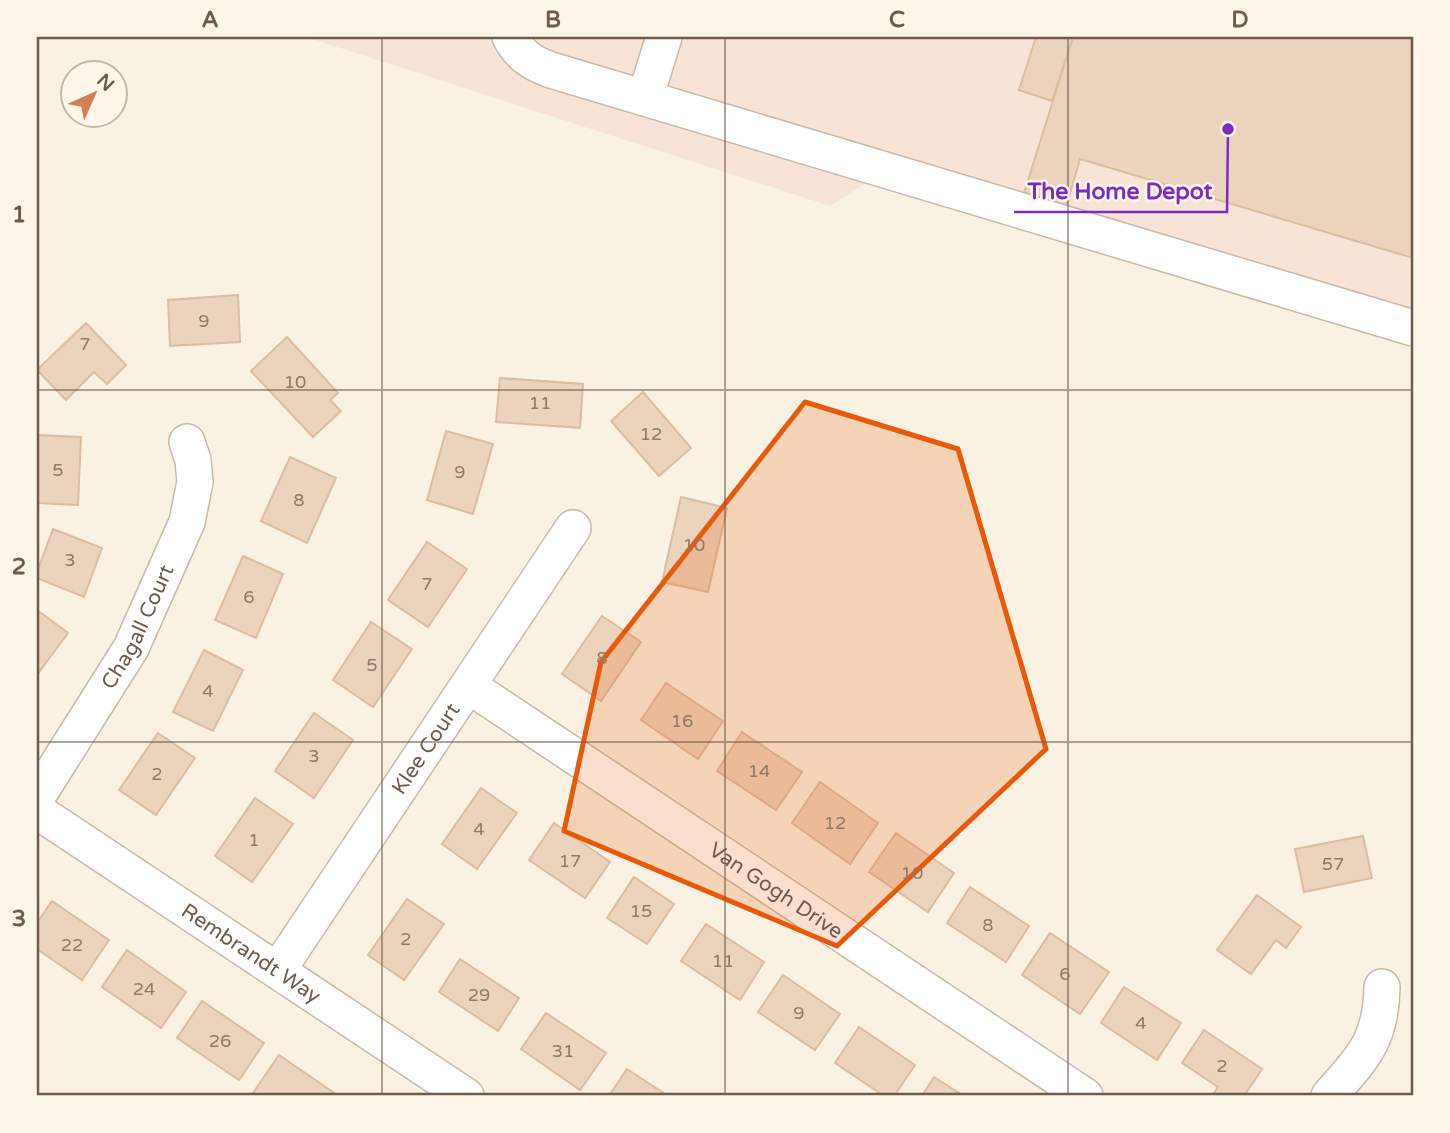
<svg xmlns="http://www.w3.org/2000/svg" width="1450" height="1133" font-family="'Varela Round',sans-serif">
<rect width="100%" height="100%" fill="#f9f2e2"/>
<!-- commercial -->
<path fill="#f8e4d7" d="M306,37H1413V348L1263,285L878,176L830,206Z"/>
<!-- building -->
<path fill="#ebd3bd" stroke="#dcbca0" stroke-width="2" d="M1036,37H1073L1052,101L1019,90Z
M1073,37H1413V258L1080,159L1066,207L1024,193Z
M238,295L240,342L170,346L168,300Z
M86,323L126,365L107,384L94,372L66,400L37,370Z
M287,337L338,393L330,400L341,411L313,437L251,371Z
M500,378L583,384L580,428L496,422Z
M643,392L691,448L659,476L611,421Z
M446,431L493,444L473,514L427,500Z
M37,435L81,437L78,505L37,503Z
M290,457L336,478L307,543L261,521Z
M681,497L727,508L708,592L662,582Z
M53,529L102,548L84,597L37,578V572Z
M427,542L467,569L428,627L388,600Z
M243,556L283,574L256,638L215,620Z
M37,610L68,633L37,675Z
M602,616L641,642L601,701L562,674Z
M371,622L412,649L373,707L333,680Z
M204,650L243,670L213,731L173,712Z
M666,683L723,721L698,759L641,720Z
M314,713L353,740L314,798L275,771Z
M742,732L802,772L776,810L717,771Z
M158,733L195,758L156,815L119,790Z
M820,782L878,823L850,864L792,823Z
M481,788L517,813L477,869L442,844Z
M255,798L293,824L252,882L215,856Z
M554,823L610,862L585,898L529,860Z
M896,833L954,873L928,912L869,872Z
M1363,836L1372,878L1304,892L1295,849Z
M634,877L674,904L647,944L607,918Z
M970,887L1029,926L1006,962L947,923Z
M1257,895L1301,927L1286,948L1276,940L1251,974L1217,950Z
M407,899L444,924L404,980L368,955Z
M52,901L109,940L82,980L37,949V923Z
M706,924L764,962L740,1000L681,961Z
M1050,933L1109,972L1080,1014L1022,975Z
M127,950L186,992L161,1028L102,987Z
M460,959L519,998L498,1031L439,992Z
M783,975L840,1014L815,1050L758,1012Z
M1124,987L1181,1023L1157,1060L1101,1023Z
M202,1001L264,1043L239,1080L177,1038Z
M546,1013L606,1053L580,1090L521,1049Z
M859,1027L915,1065L894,1096H884L835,1063Z
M1204,1030L1262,1069L1244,1096H1216L1213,1094L1218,1087L1182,1063Z
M279,1055L337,1095L336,1096H258L253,1093Z
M627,1069L668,1096H609Z
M934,1077L964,1096H922Z"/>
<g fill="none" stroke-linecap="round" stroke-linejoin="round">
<defs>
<g id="minor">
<path d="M510,37C520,55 531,63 551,70L1413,328"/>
<path d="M645,98L664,37"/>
<path id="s1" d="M469,686L1085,1096"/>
<path id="s2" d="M37,797L131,648L187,522L195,482L193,460L187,442"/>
<path id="s3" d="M37,811L466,1096"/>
<path id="s4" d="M278,970L573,528"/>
<path d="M1329,1096C1363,1057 1381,1041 1382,987"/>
</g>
</defs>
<!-- minor casing -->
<use href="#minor" stroke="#c8baab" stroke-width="38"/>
<!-- minor -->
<use href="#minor" stroke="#fff" stroke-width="35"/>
</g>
<!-- marked area -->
<path fill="#e8590c" fill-opacity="0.2" stroke="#e8590c" stroke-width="5" stroke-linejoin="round" d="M805,402L958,449L1046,749L837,946L564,831L601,662Z"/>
<!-- grid -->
<path fill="none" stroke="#6d5b4c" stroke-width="2" stroke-opacity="0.55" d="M382,37V1096M725,37V1096M1068,37V1096M37,390H1413M37,742H1413"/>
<g text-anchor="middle" stroke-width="5" stroke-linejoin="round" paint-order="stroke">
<!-- number labels -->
<g font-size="18" fill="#8c7968">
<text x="204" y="327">9</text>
<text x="85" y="350">7</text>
<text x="295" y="388">10</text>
<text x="540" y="409">11</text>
<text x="651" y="440">12</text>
<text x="58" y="476">5</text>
<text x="460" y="478">9</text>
<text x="299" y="506">8</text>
<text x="694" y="551">10</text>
<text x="70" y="566">3</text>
<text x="427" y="590">7</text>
<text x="249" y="603">6</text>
<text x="602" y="664">8</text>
<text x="372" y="671">5</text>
<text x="208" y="697">4</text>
<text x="682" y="727">16</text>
<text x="314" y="762">3</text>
<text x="759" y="777">14</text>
<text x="157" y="780">2</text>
<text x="835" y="829">12</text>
<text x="479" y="835">4</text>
<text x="254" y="846">1</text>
<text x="570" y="867">17</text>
<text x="1333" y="870">57</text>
<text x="912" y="879">10</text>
<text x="641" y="917">15</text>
<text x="988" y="931">8</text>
<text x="406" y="945">2</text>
<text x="72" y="951">22</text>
<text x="723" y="967">11</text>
<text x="1065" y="980">6</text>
<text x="144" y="995">24</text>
<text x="479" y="1001">29</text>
<text x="799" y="1019">9</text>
<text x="1141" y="1029">4</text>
<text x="220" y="1047">26</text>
<text x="563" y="1057">31</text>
<text x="1222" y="1072">2</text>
</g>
<!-- street labels -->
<g font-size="21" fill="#6d5b4c" stroke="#fcf6e8">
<text dy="7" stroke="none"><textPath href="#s2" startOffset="198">Chagall Court</textPath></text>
<text dy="7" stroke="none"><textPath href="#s4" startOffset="266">Klee Court</textPath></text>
<text dy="7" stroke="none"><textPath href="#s1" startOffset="369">Van Gogh Drive</textPath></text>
<text dy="7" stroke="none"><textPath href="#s3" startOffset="257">Rembrandt Way</textPath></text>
</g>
</g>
<!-- callouts -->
<path fill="none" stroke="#7b2cbf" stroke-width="2.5" d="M1228 129L1227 212H1014"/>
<circle fill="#7b2cbf" stroke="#fcf6e8" stroke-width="2.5" cx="1228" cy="129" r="7"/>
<g font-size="23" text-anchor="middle" font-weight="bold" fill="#7b2cbf" stroke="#fcf6e8" stroke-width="5" stroke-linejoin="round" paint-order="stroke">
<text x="1120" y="199">The Home Depot</text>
</g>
<!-- border -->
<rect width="1450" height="1133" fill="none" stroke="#fcf6e8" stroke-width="77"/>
<!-- north arrow -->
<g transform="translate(94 94) rotate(45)"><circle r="33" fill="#fcf6e8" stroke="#c3b8aa" stroke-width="2"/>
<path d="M0-5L12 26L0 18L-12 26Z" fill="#d57d55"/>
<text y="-10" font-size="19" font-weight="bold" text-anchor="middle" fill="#6d5b4c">N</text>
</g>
<rect x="38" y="38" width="1374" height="1056" fill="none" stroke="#6d5b4c" stroke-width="2.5"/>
<g font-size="23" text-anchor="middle" font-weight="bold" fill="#6d5b4c">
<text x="210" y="27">A</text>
<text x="553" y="27">B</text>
<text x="897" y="27">C</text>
<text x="1240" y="27">D</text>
<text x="19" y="222">1</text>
<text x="19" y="574">2</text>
<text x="19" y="926">3</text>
</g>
</svg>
